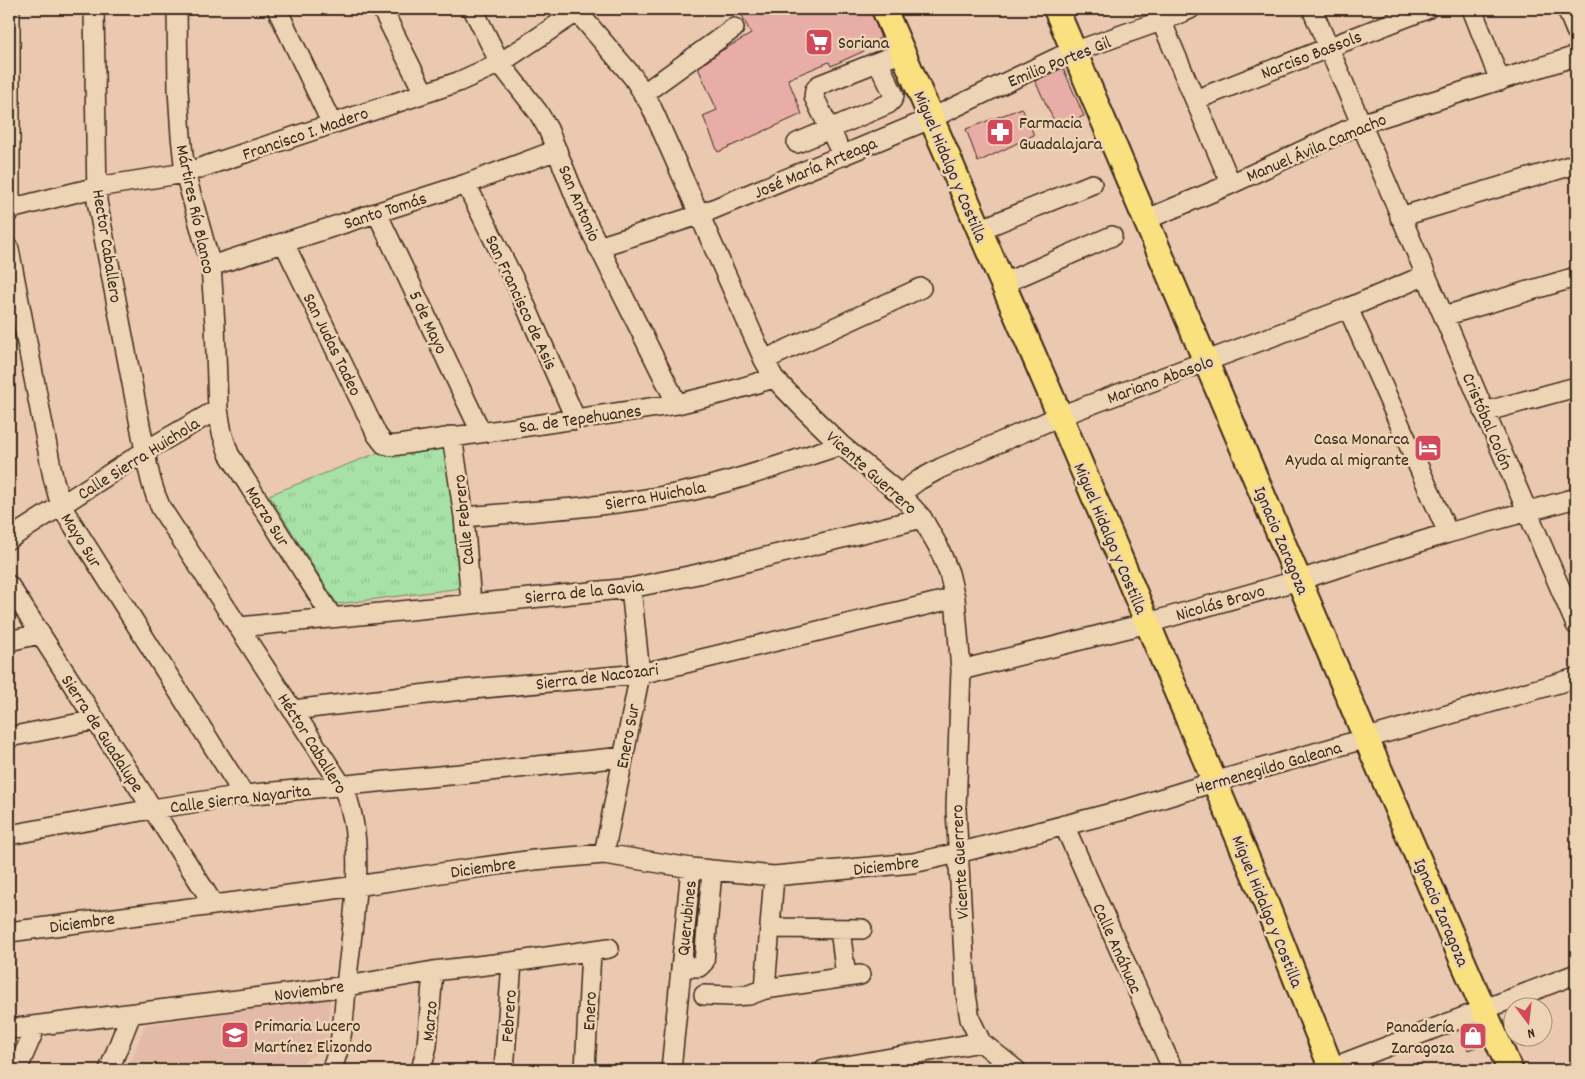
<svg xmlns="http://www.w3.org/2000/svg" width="1585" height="1079" font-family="Dekko,sans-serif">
<defs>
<pattern id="grass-tufts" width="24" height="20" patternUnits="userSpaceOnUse" patternTransform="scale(1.25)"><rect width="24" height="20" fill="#a7e1a6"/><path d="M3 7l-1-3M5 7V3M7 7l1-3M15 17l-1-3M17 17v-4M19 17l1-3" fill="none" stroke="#91c18e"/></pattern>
</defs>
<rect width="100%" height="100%" fill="#ebc8b0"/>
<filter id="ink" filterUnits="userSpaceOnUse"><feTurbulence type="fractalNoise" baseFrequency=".02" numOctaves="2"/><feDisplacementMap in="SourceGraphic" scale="10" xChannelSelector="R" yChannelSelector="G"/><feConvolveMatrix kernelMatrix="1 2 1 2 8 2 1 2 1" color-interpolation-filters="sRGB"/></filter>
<g filter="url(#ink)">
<!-- built -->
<path fill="#e3baa7" d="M330,997L328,1046L304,1061V1070H128L145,1025Z"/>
<!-- grass -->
<path fill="url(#grass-tufts)" stroke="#718662" d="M446,443L462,588L337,604L269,495L380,452Z"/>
<!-- building -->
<path fill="#e8ada6" stroke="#3b2a1e" d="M739,9H870L881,38L861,47L864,51L831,66L829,62L788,79L802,114L718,152L703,116L717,110L698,68L721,51L751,34Z
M1063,68L1084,116L1057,127L1035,81Z
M1022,108L1034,135L978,162L966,129Z
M1475,1025L1484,1044L1468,1050L1460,1030Z"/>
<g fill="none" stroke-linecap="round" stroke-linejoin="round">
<defs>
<path id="minor" d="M94,9L97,201L145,451C148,472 152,489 161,508L342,786C368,837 353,921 347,977C344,1008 344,1042 331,1070
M177,9L178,90L181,136L185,173L211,266L215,325L218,409L222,433L229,454L332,617
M277,9L332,124
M382,9L424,93
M473,9L500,63L538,112L548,129L582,213L677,404
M575,9L633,77L651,106L764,360L774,378L803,408L841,445L900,494L922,518L938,546L949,573L955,598L961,670L956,809L966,994L970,1019L981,1042L1016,1070
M1312,9L1576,625
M1472,9L1500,81
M1567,9L1576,31
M1157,11L1231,184
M643,94L734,28
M1195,100L1427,9
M797,143L888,104L892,100L894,95L878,62
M843,156L814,97L815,90L819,85L903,52
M466,184L516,284L576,420
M10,209L97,187L185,173L458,82L500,63L581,9
M9,212L10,209V9
M377,213L481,432
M1400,217L1576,164
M1145,220L1231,184L1360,124L1576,56
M979,230L1092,184
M284,243L377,435L384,444L392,446L677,404L727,392L774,378
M598,247L699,215L930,119L1059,57L1161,21L1190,9
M9,249L53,477L61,506L244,795
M211,266L466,184L557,150
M1002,284L1112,236
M1348,308L1448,533
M1444,316L1576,277
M764,360L921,288
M1484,412L1576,387
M452,436L464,517L471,603
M900,494L919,480L941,468L1060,416L1348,308L1426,275
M464,517C536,511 609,507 680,493C735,482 788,462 841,445
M9,539L145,451L218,409
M9,585L214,905
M239,627L631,588L698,574L922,518
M9,641L39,634
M961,670L1148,623L1299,580L1448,533L1576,498
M293,710L461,690L640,674L955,598
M9,737L96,720
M1064,825L1173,1070
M9,835L152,809L244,795L470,773L623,757
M604,854L640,674L631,588
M770,928L862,929
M840,929L846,977
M9,932L357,886L454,871L534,860L604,854L691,868L774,876L913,863L958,853L1131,808L1214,782L1576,678
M681,967H699L704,962L712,871
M765,989L774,876
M704,995L732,996L749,995L765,989L860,975
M9,1029L347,986L433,971L512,962L609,948
M17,1070L36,1026
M109,1070L131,1014
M421,1070L427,1046L433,971
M504,1070L512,962
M585,1070L591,951
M671,1070L691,868
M824,1070L981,1042
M1326,1070L1576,974"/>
<path id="major" d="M884,9L1060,416L1265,901L1332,1070
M1056,9L1366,738L1510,1070"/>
</defs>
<!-- minor casing -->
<use href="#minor" stroke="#3b2a1e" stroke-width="22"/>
<!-- major casing -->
<use href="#major" stroke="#3b2a1e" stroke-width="28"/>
<!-- minor -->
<use href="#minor" stroke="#ecd4b4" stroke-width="19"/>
<!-- major -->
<use href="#major" stroke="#fbe080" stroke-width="24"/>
</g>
</g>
<!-- icons -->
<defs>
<symbol id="supermarket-square" viewBox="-11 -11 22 22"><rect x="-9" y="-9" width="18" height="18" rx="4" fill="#d1495b" stroke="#ecd4b4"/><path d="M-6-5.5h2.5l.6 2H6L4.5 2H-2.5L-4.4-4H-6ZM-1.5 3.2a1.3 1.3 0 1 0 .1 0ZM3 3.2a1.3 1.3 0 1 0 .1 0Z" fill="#fff"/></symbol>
<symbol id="pharmacy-square" viewBox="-11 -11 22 22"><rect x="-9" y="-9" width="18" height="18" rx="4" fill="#d1495b" stroke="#ecd4b4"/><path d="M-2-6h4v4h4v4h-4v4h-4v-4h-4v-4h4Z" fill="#fff"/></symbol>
<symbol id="hotel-square" viewBox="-11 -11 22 22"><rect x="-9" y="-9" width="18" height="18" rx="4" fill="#d1495b" stroke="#ecd4b4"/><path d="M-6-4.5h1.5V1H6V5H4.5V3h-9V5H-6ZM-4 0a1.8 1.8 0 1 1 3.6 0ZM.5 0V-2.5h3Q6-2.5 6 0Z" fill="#fff"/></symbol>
<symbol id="school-square" viewBox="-11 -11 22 22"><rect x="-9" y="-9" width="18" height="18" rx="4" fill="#d1495b" stroke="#ecd4b4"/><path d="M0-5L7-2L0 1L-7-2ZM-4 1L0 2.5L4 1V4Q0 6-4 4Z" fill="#fff"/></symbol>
<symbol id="shop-square" viewBox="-11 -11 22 22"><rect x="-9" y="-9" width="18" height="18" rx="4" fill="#d1495b" stroke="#ecd4b4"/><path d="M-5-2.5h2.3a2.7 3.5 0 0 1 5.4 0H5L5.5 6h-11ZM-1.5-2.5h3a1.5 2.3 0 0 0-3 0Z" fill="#fff"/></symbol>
</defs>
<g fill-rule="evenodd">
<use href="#supermarket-square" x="803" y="26" width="32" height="32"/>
<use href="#pharmacy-square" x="984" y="116" width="32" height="32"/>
<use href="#hotel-square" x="1412" y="432" width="32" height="32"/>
<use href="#school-square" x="219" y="1019" width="32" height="32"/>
<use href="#shop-square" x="1457" y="1020" width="32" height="32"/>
</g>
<g text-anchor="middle" stroke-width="5" stroke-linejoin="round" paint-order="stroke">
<!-- poi labels -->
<g font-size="18" fill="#3b2a1e" stroke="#ecd4b4" text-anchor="start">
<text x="838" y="48">Soriana</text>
<text x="1019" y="128">Farmacia<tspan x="1019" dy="21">Guadalajara</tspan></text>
<text x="1409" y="444" text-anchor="end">Casa Monarca<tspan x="1409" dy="21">Ayuda al migrante</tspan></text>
<text x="254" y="1031">Primaria Lucero<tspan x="254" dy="21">Martínez Elizondo</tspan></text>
<text x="1454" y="1032" text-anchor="end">Panadería<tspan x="1454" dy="21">Zaragoza</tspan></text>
</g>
<!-- street labels -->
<g font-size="18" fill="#3b2a1e" stroke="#ecd4b4">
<text transform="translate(1311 54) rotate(-21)" y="6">Narciso Bassols</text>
<text transform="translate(1059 61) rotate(-22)" y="6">Emilio Portes Gil</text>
<text transform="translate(305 133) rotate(-19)" y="6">Francisco I. Madero</text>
<text transform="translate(1316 147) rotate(-23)" y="6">Manuel Ávila Camacho</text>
<text transform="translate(951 166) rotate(67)" y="6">Miguel Hidalgo y Costilla</text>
<text transform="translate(815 167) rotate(-23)" y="6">José María Arteaga</text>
<text transform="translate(580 203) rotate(67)" y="6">San Antonio</text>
<text transform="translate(196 209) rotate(78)" y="6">Mártires Río Blanco</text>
<text transform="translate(385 210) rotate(-18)" y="6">Santo Tomás</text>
<text transform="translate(108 246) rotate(81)" y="6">Hector Caballero</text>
<text transform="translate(522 302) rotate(65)" y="6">San Francisco de Asis</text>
<text transform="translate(429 322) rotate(65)" y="6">5 de Mayo</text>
<text transform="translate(333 344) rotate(64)" y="6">San Judas Tadeo</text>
<text transform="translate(1160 379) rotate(-20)" y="6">Mariano Abasolo</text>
<text transform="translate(580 418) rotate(-8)" y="6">Sa. de Tepehuanes</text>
<text transform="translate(1488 421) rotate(67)" y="6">Cristóbal Colón</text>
<text transform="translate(138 458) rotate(-32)" y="6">Calle Sierra Huichola</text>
<text transform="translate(872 472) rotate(42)" y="6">Vicente Guerrero</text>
<text transform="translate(655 495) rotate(-10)" y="6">Sierra Huichola</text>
<text transform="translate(268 516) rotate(58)" y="6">Marzo Sur</text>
<text transform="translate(463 520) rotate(-96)" y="6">Calle Febrero</text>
<text transform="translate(1111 538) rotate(67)" y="6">Miguel Hidalgo y Costilla</text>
<text transform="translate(82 540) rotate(58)" y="6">Mayo Sur</text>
<text transform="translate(1282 540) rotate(67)" y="6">Ignacio Zaragoza</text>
<text transform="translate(584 591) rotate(-6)" y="6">Sierra de la Gavia</text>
<text transform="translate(1220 602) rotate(-16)" y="6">Nicolás Bravo</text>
<text transform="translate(597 676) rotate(-7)" y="6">Sierra de Nacozari</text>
<text transform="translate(103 733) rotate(57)" y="6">Sierra de Guadalupe</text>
<text transform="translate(627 736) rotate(-79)" y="6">Enero Sur</text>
<text transform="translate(313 743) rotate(58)" y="6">Héctor Caballero</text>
<text transform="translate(1268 767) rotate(-16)" y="6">Hermenegildo Galeana</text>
<text transform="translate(240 798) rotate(-7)" y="6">Calle Sierra Nayarita</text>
<text transform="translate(959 862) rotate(-93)" y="6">Vicente Guerrero</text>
<text transform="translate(886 865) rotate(-7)" y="6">Diciembre</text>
<text transform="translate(483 867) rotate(-8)" y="6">Diciembre</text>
<text transform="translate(1268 911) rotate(68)" y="6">Miguel Hidalgo y Costilla</text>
<text transform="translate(1442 912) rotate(67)" y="6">Ignacio Zaragoza</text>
<text transform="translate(686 918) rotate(-84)" y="6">Querubines</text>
<text transform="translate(82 922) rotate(-8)" y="6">Diciembre</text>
<text transform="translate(1118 948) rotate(66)" y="6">Calle Anáhuac</text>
<text transform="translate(309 990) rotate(-8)" y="6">Noviembre</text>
<text transform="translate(589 1011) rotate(-87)" y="6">Enero</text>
<text transform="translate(508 1016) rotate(-86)" y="6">Febrero</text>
<text transform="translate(429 1021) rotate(-85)" y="6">Marzo</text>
</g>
</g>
<!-- margin -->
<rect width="1585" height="1079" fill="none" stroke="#ecd4b4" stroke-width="30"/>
<rect x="15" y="15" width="1555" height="1049" fill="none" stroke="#3b2a1e" stroke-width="2" filter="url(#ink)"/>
<!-- north arrow -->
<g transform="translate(1528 1022) rotate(165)"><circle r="24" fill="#ecd4b4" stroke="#a59078"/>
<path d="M0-4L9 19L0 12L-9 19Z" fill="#d1495b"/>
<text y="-8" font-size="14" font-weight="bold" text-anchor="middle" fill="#3b2a1e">N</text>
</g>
</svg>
